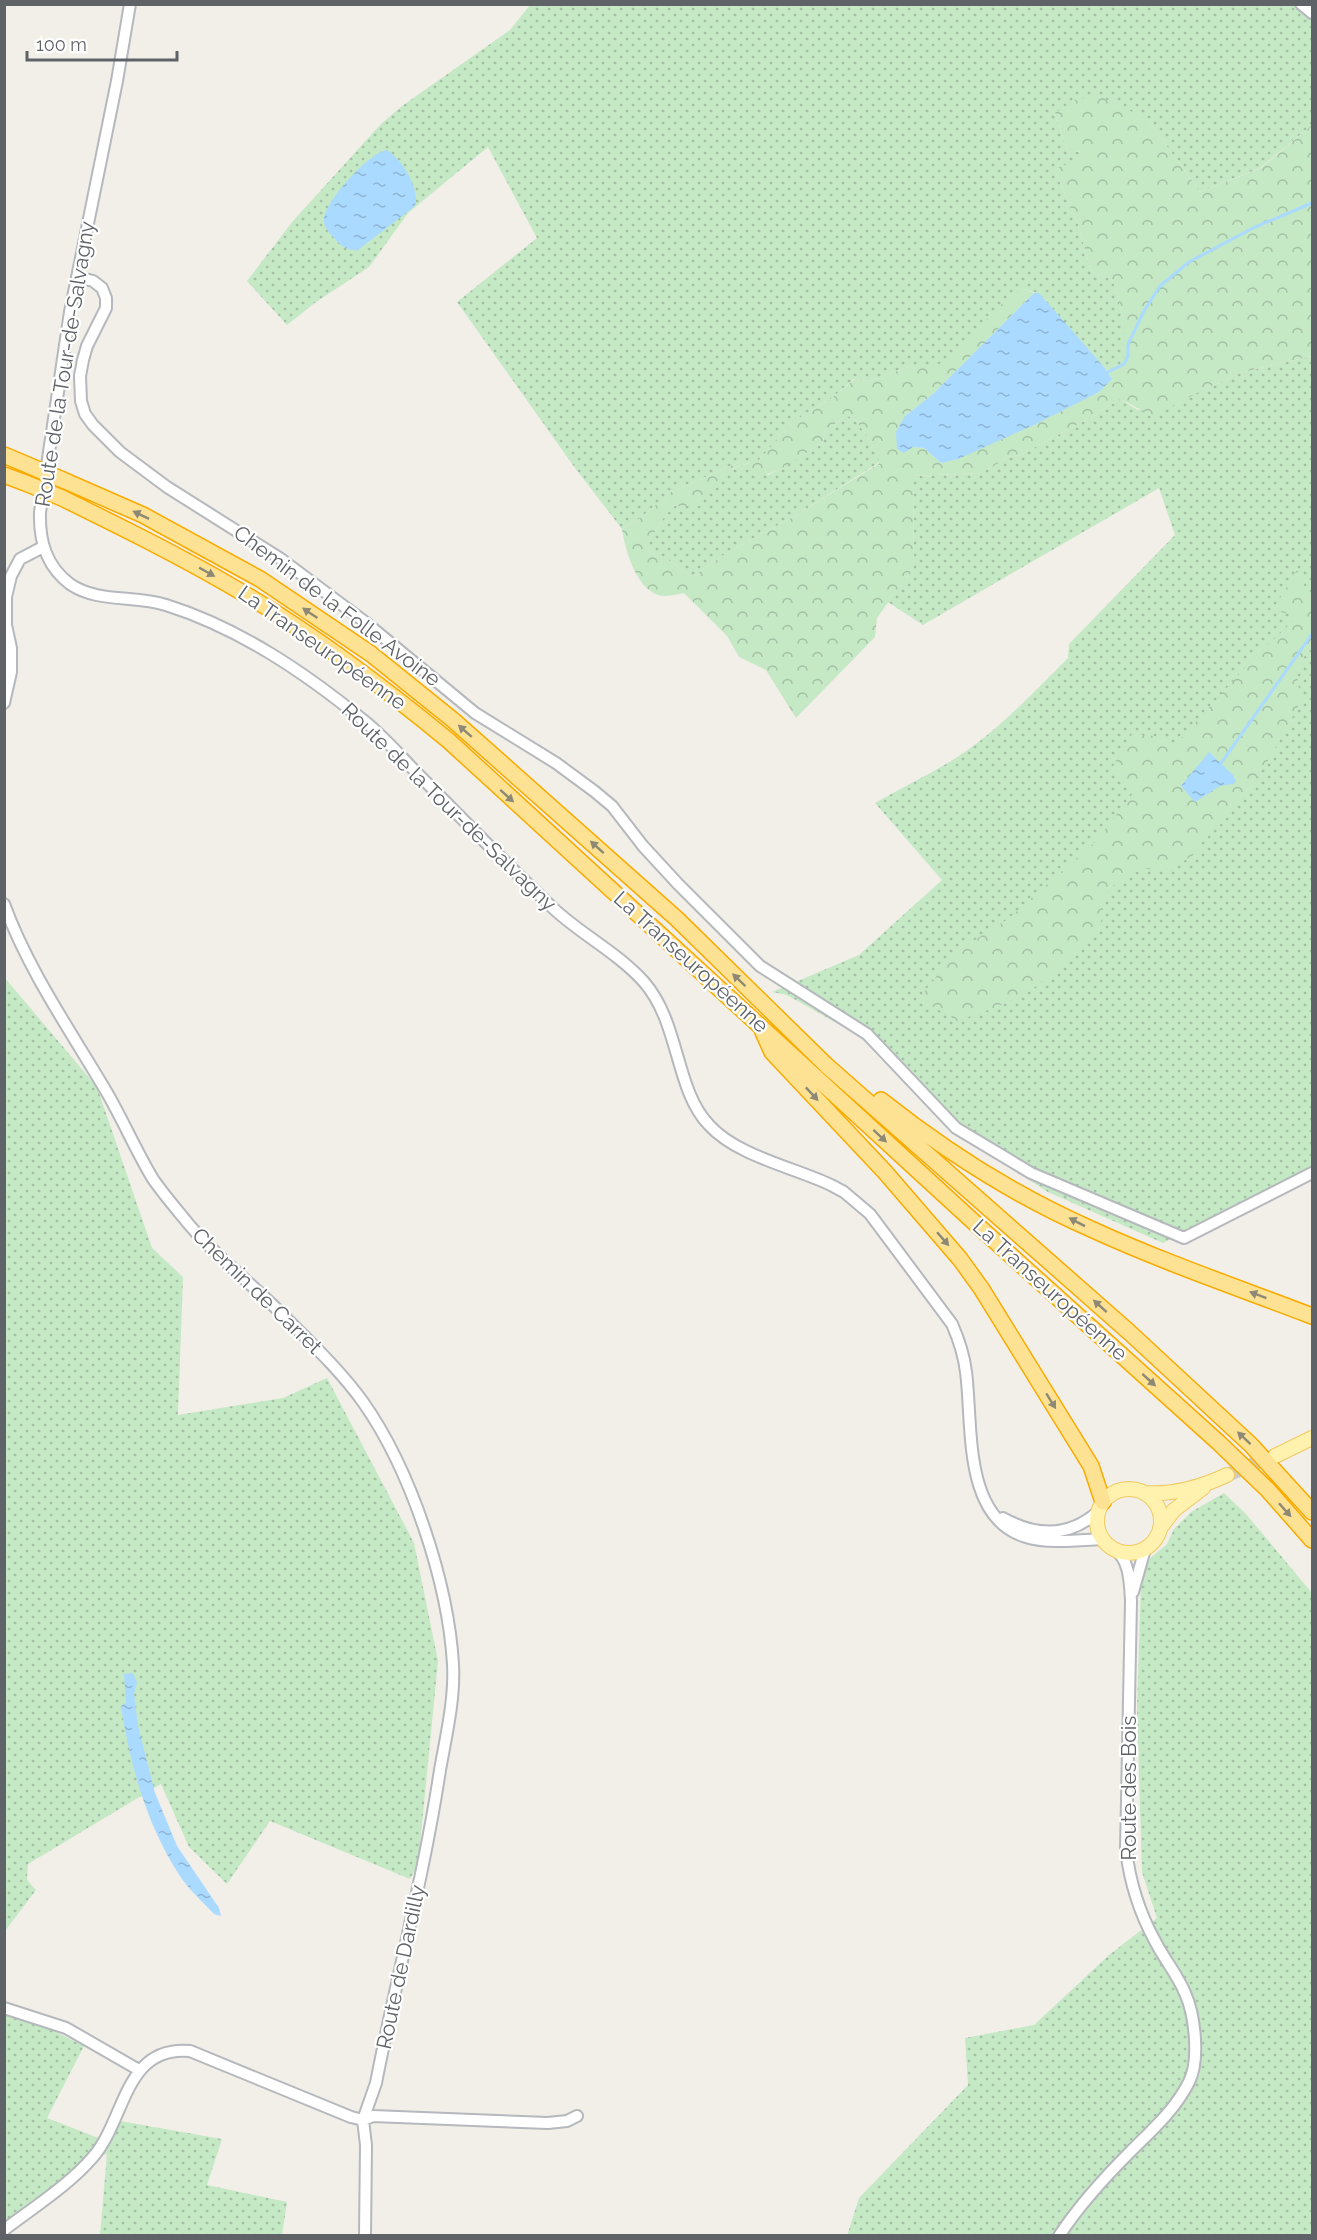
<svg xmlns="http://www.w3.org/2000/svg" width="1317" height="2240" font-family="Raleway,sans-serif">
<defs>
<pattern id="grass-dots" width="8" height="8" patternUnits="userSpaceOnUse" patternTransform="scale(1.5)"><rect width="8" height="8" fill="#c5e8c5"/><path d="M2 2h.1M6 6h.1" fill="none" stroke="#a3c0a4" stroke-width="1.8" stroke-linecap="round"/></pattern>
<pattern id="forest-crowns" width="20" height="18" patternUnits="userSpaceOnUse" patternTransform="scale(1.5)"><rect width="20" height="18" fill="#c5e8c5"/><path d="M2 6a3 3 0 1 1 6 0M12 15a3 3 0 1 1 6 0" fill="none" stroke="#a3c0a4"/></pattern>
<pattern id="water-ripples" width="26" height="14" patternUnits="userSpaceOnUse" patternTransform="scale(1.5)"><rect width="26" height="14" fill="#aadaff"/><path d="M2 4q2-2 4 0t4 0M15 11q2-2 4 0t4 0" fill="none" stroke="#8eb4d2"/></pattern>
</defs>
<rect width="100%" height="100%" fill="#f1efe8"/>
<!-- grass -->
<path fill="url(#grass-dots)" d="M1165,4L1166,6L1301,4L1312,13V125L1260,168L1200,192L1147,119L1055,113L1068,153L1081,151L1078,161L1054,169L1078,224L1091,272L1113,280L1124,321V364L1112,379L1104,367L1039,294L1024,289L945,361L937,366H912L868,381L854,379L832,398L796,420L758,461H742L671,492L639,519L622,529L575,468L457,302L537,238L488,147L408,213L369,267L316,302L287,325L247,281L293,221L381,124L402,106L510,30L530,5Z
M1312,356V1169L1163,1243L1048,1192L1012,1169L958,1129L908,1084L863,1038L787,995L772,992L859,955L942,880L875,803C900,789 926,776 951,761C995,734 1032,694 1068,658L1069,644L1175,535L1159,488L923,625L888,602L914,566L913,476L981,473L1009,457L1020,455L1084,421L1120,399L1138,410L1205,389L1243,372Z
M846,416L853,417L870,440L880,462L793,517L728,552L692,577L664,557L652,554L645,547L664,517L674,506C699,504 714,478 735,468C739,466 744,465 749,463L768,475C788,465 803,453 822,444L826,430Z
M4,977L97,1087L152,1248L183,1277L178,1415L283,1398L327,1378L414,1543L438,1661L418,1865L410,1879L270,1821L227,1884L189,1847L161,1784L28,1864L27,1880L36,1890L5,1931Z
M1224,1493L1246,1514L1312,1593V2235L847,2236L859,2198L968,2085L965,2038L1034,2025L1109,1955L1157,1918L1142,1872L1137,1708L1141,1581L1148,1560L1167,1544L1174,1529L1191,1512Z
M5,2014L50,2029L84,2046L47,2118L106,2141L120,2121L222,2139L207,2185L287,2202L282,2235H100L107,2154L86,2160L5,2223Z"/>
<!-- forest -->
<path fill="url(#forest-crowns)" fill-rule="evenodd" d="M1097,95L1147,119L1200,192L1261,168L1312,125V356L1243,372L1205,389L1153,416L1120,399L1084,421L1020,455L1009,457L981,473L913,476L914,566L877,618L875,637L796,718L766,670L739,657L727,636L684,593C678,594 671,596 665,596C638,596 625,550 622,529L639,519L671,492L742,461H758L796,420L832,398L855,379L868,381L912,366L937,365L945,361L1010,296L1024,289L1034,293L933,394L905,416L913,447L924,448L941,463L1099,392L1124,364V321L1113,280L1091,272L1078,224L1054,169L1078,160L1081,151L1068,153L1055,113L1074,100ZM846,416L853,417L870,440L880,463L793,517L728,552L692,577L664,557L652,554L645,547L664,517L674,506H700L705,491L734,468L748,463L754,476C781,475 799,455 822,444L826,430Z
M1297,570L1306,589L1312,593V650L1310,649C1295,668 1295,676 1302,699C1273,753 1248,802 1201,843L1199,851C1178,865 1170,873 1144,868C1108,888 1104,884 1101,927C1081,946 1061,967 1039,984C1015,1002 985,1011 957,1021C945,1012 930,1007 920,997L956,952L1008,919L1096,841L1134,792L1113,766L1132,734L1154,736L1176,744L1252,660L1292,622V615L1281,612L1275,606Z"/>
<!-- water -->
<path fill="url(#water-ripples)" d="M387,150C402,160 420,188 415,206L358,250C347,251 341,246 334,238C330,233 325,229 324,222C322,203 370,152 387,150Z
M1034,293H1039L1104,367L1112,379L1099,392L1036,424L958,459L941,463L924,448L913,447L904,453L897,449L896,432L905,416L933,394Z
M1209,752L1233,775L1236,782L1233,784L1220,786L1195,802L1181,786Z
M133,1673L137,1682L134,1694L138,1726L155,1793L177,1846L219,1908L221,1916L214,1914C203,1902 189,1890 180,1876C147,1826 130,1765 121,1706L126,1703L124,1674Z"/>
<g fill="none" stroke-linecap="round" stroke-linejoin="round">
<!-- stream -->
<path stroke="#aadaff" stroke-width="3" d="M1108,372L1124,364L1128,356V344L1144,311L1160,286L1189,262L1253,228L1312,203
M1219,766L1312,634"/>
<!-- major-tunnel -->
<path stroke="#ccccc8" stroke-width="14" stroke-dasharray="14 7" stroke-linecap="butt" d="M1227,1475L1273,1456"/>
<defs>
<path id="minor" d="M130,4L117,81L70,312L40,512C39,541 46,566 70,584C97,603 135,595 166,605C239,628 304,672 363,720C386,738 405,762 426,782C468,825 510,868 554,909C582,935 618,953 644,982C680,1023 675,1090 709,1125C737,1156 793,1167 831,1185L844,1192L870,1214L952,1324C959,1340 964,1355 966,1372C973,1424 962,1518 1026,1537C1047,1544 1081,1540 1103,1539
M1301,4L1312,13
M77,277L93,281L102,288L106,298V308L87,346L83,360L80,376L81,401L85,414L93,425L120,452L167,487L281,559L365,622L475,713L556,763L594,791L612,806L643,846L678,884L760,966L867,1034L956,1128L1031,1173L1184,1238L1312,1173
M4,703L11,672V648L6,625V597L11,576L20,559L43,547
M4,904C28,970 70,1030 106,1091C123,1120 136,1151 153,1179C162,1192 172,1204 182,1216C211,1253 249,1281 282,1314C310,1342 340,1370 363,1402C411,1470 448,1582 453,1664C455,1699 446,1736 440,1770C424,1876 396,1979 376,2083L363,2120L366,2145L365,2236
M1003,1518C1037,1537 1070,1537 1099,1511
M1133,1592L1145,1549
M4,2008L66,2028L139,2070
M4,2230C34,2207 69,2185 93,2157C126,2119 124,2045 190,2051L351,2117L363,2120L373,2116L548,2123L567,2121L577,2116
M1059,2236C1080,2204 1104,2178 1130,2152C1152,2130 1175,2110 1189,2082C1200,2060 1195,2015 1185,1993C1177,1974 1164,1959 1155,1941C1139,1912 1130,1883 1126,1850L1131,1601C1130,1584 1130,1559 1114,1549"/>
<path id="major" d="M1275,1456L1312,1438
M1097 1521a32 32 0 1 1 64 0a32 32 0 1 1-64 0Z
M1145,1493C1173,1495 1201,1487 1227,1475
M1161,1527L1174,1510L1203,1488"/>
<path id="highway" d="M4,455L30,466
M4,475L23,482
M63,480L143,515L260,579L371,654L453,720L677,919L826,1065L1129,1332L1251,1445L1312,1512
M62,498C119,526 176,554 231,586C308,630 381,685 449,741L976,1224L1218,1442L1268,1490L1312,1540
M763,1032L772,1052L885,1172L960,1259L981,1288L1091,1466L1103,1502
M881,1100C944,1150 1018,1197 1091,1229C1163,1262 1239,1288 1312,1316"/>
</defs>
<!-- minor casing -->
<use href="#minor" stroke="#b5b8bc" stroke-width="14"/>
<!-- major casing -->
<use href="#major" stroke="#f2c960" stroke-width="16"/>
<!-- highway casing -->
<use href="#highway" stroke="#f9ab00" stroke-width="18"/>
<!-- minor -->
<use href="#minor" stroke="#fff" stroke-width="10"/>
<!-- major -->
<use href="#major" stroke="#fff2af" stroke-width="14"/>
<!-- highway -->
<use href="#highway" stroke="#fde293" stroke-width="15"/>
<defs>
<path id="highway-bridge" d="M30,466L63,480
M23,482L62,498"/>
</defs>
<!-- highway-bridge casing -->
<use href="#highway-bridge" stroke="#f9ab00" stroke-width="18" stroke-linecap="butt"/>
<!-- highway-bridge -->
<use href="#highway-bridge" stroke="#fde293" stroke-width="15"/>
</g>
<!-- one-way arrows -->
<defs><path id="oneway-solid" d="M-6-.8H1V-3.2L6.5 0L1 3.2V.8H-6Z" transform="scale(1.5)"/></defs>
<g fill="#8e8975">
<use href="#oneway-solid" transform="translate(141 515) rotate(-154)"/>
<use href="#oneway-solid" transform="translate(207 572) rotate(29)"/>
<use href="#oneway-solid" transform="translate(310 613) rotate(-146)"/>
<use href="#oneway-solid" transform="translate(465 731) rotate(-139)"/>
<use href="#oneway-solid" transform="translate(507 796) rotate(42)"/>
<use href="#oneway-solid" transform="translate(597 847) rotate(-138)"/>
<use href="#oneway-solid" transform="translate(739 980) rotate(-136)"/>
<use href="#oneway-solid" transform="translate(812 1094) rotate(47)"/>
<use href="#oneway-solid" transform="translate(880 1136) rotate(43)"/>
<use href="#oneway-solid" transform="translate(1077 1222) rotate(-153)"/>
<use href="#oneway-solid" transform="translate(943 1239) rotate(49)"/>
<use href="#oneway-solid" transform="translate(1258 1295) rotate(-159)"/>
<use href="#oneway-solid" transform="translate(1100 1306) rotate(-138)"/>
<use href="#oneway-solid" transform="translate(1149 1380) rotate(42)"/>
<use href="#oneway-solid" transform="translate(1051 1401) rotate(58)"/>
<use href="#oneway-solid" transform="translate(1244 1438) rotate(-137)"/>
<use href="#oneway-solid" transform="translate(1285 1510) rotate(48)"/>
</g>
<g text-anchor="middle" stroke-width="4.5" stroke-linejoin="round" paint-order="stroke">
<!-- street labels -->
<g font-size="21" fill="#5f6368" stroke="#fff">
<text transform="translate(65 364) rotate(-81)" y="7">Route de la Tour-de-Salvagny</text>
<text transform="translate(337 606) rotate(37)" y="7">Chemin de la Folle Avoine</text>
<text transform="translate(322 648) rotate(35)" y="7">La Transeuropéenne</text>
<text transform="translate(449 807) rotate(44)" y="7">Route de la Tour-de-Salvagny</text>
<text transform="translate(691 962) rotate(42)" y="7">La Transeuropéenne</text>
<text transform="translate(1050 1290) rotate(42)" y="7">La Transeuropéenne</text>
<text transform="translate(257 1291) rotate(44)" y="7">Chemin de Carret</text>
<text transform="translate(1129 1788) rotate(-90)" y="7">Route des Bois</text>
<text transform="translate(401 1967) rotate(-78)" y="7">Route de Dardilly</text>
</g>
</g>
<!-- border -->
<rect width="1317" height="2240" fill="none" stroke="#5f6368" stroke-width="12"/>
<!-- scale -->
<path d="M27 51v9h150v-9" fill="none" stroke="#5f6368" stroke-width="3"/>
<text x="36" y="51" font-size="18" fill="#5f6368" stroke="#ffffff" stroke-width="4.5" paint-order="stroke">100 m</text>
</svg>
